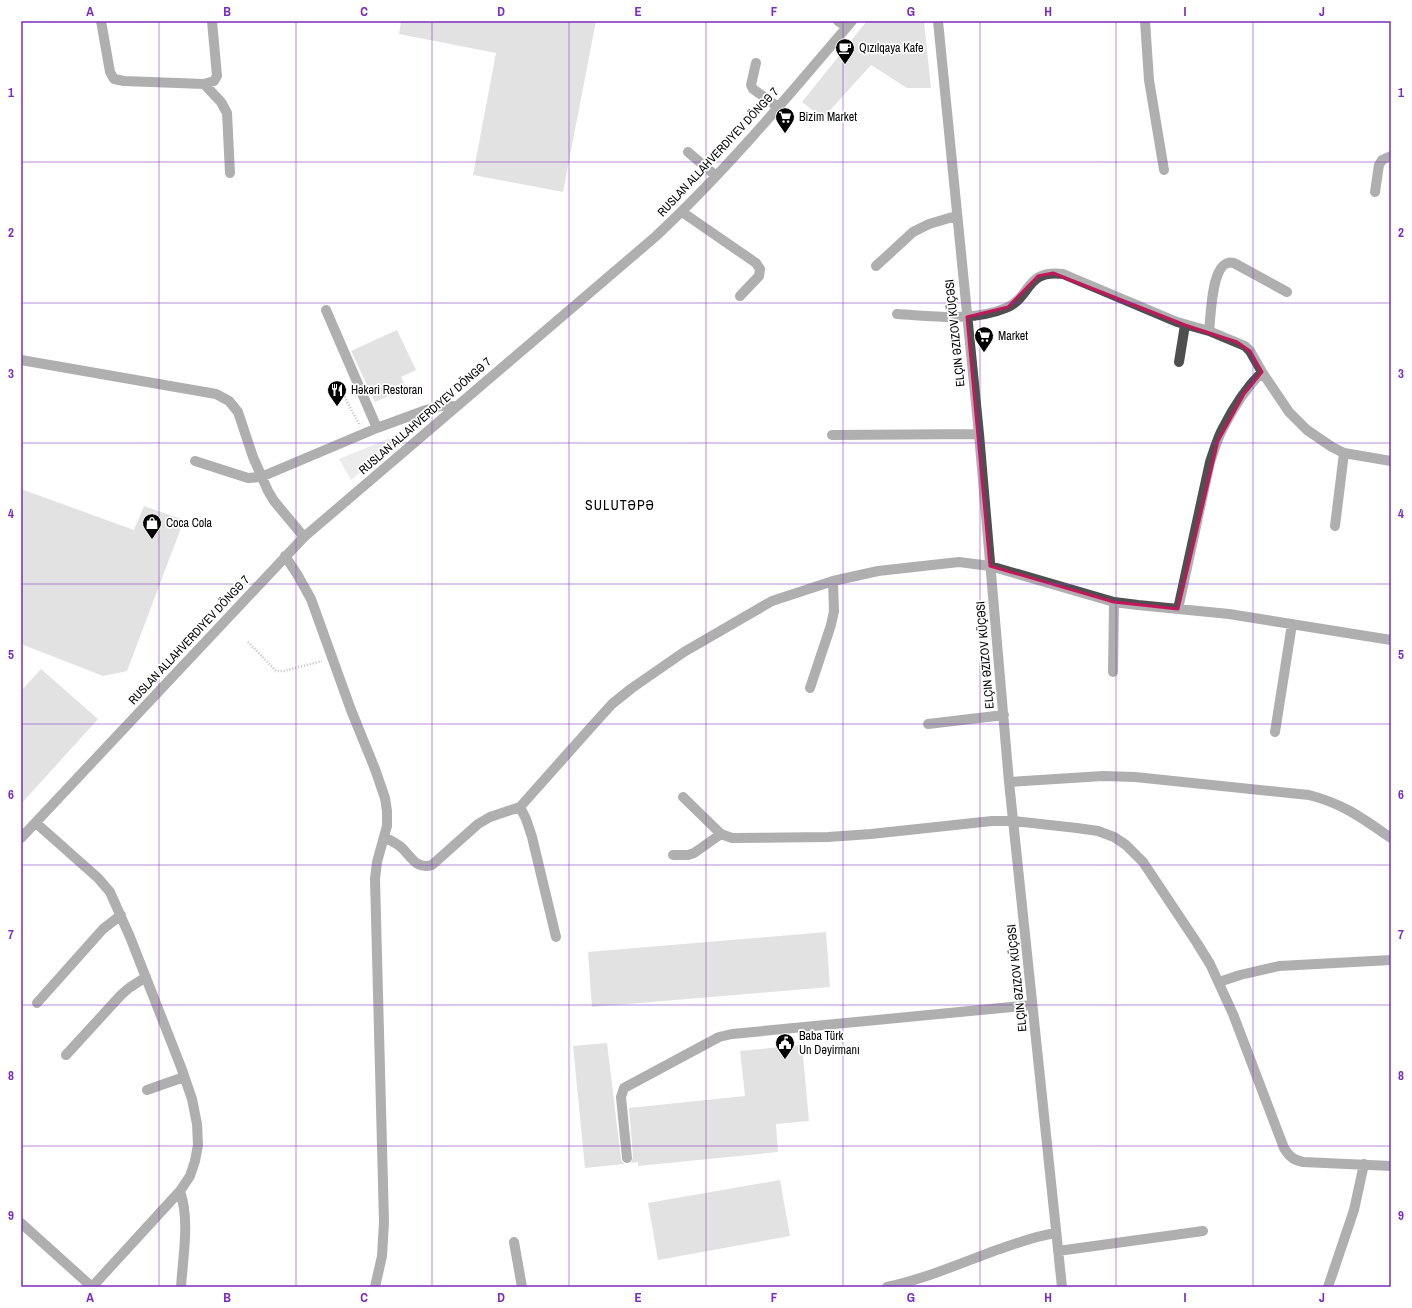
<svg xmlns="http://www.w3.org/2000/svg" width="1412" height="1308" font-family="'Archivo Narrow',sans-serif">
<rect width="100%" height="100%" fill="#fff"/>
<!-- green -->
<path fill="#d6d6d6" d="M414,428L351,480L339,459Z"/>
<!-- building -->
<path fill="#bfbfbf" d="M401,21H596L563,192L473,175L496,53L399,34Z
M867,21H924L931,88H907L871,65L823,118L802,102Z
M397,330L416,370L401,377L406,388L375,402L351,351Z
M21,489L134,530L144,506L184,520L127,671L103,676L21,644Z
M41,669L98,719L21,804V691Z
M826,932L830,987L592,1007L588,952Z
M607,1043L621,1159L624,1164L585,1168L573,1046Z
M802,1045L809,1121L776,1124L778,1152L638,1166V1162L631,1163L633,1157L629,1108L745,1096L740,1051Z
M780,1180L790,1236L658,1260L648,1203Z"/>
<g fill="none" stroke-linecap="round" stroke-linejoin="round">
<!-- path -->
<path stroke="#717171" stroke-width="2.5" stroke-dasharray="1 2" stroke-linecap="butt" d="M343,394L359,424
M248,642L276,671H284L322,661"/>
<!-- minor -->
<path stroke="#4f4f4f" stroke-width="10" d="M101,21L110,72L114,79L124,81L204,84L214,81L217,76L212,21
M838,21L847,27
M938,21L979,434L1009,782L1062,1287
M1145,21L1149,80L1164,170
M756,63L751,85L753,89L778,107
M204,84L221,102L227,113L230,173
M688,152L716,176
M1375,192L1379,165L1382,160L1391,156
M682,212L756,263L760,269L759,276L740,296
M876,266L913,232L929,224L956,216
M326,310L377,428
M897,314C933,316 972,322 1006,308C1032,297 1025,269 1063,274L1177,322L1209,331L1245,346L1250,351L1262,372L1289,412L1307,430L1332,447L1344,453L1391,461
M1209,331C1211,317 1211,267 1228,263C1230,262 1232,263 1234,263L1287,292
M21,360L216,394L229,401L238,412L253,457L268,491L274,501L304,537
M1179,362L1185,325
M832,435L979,434
M195,461L248,478L261,477L377,428L426,410L446,405L456,407
M1335,526L1344,453
M285,556L297,574L311,599L351,710L375,769L385,798L387,811V826L377,862L375,879L384,1222L382,1256L375,1287
M1178,609L1210,462C1214,451 1217,439 1223,428C1233,408 1246,388 1262,372
M1113,672L1114,602
M810,688L831,625L834,611L833,581
M928,724L1004,715
M1275,732L1292,624
M1009,782L1103,776L1135,777L1309,795C1344,804 1362,818 1391,838
M683,797L721,834L732,838L828,837L871,834L992,821H1014L1077,828L1098,831L1114,837L1126,845L1143,862L1197,943L1210,964L1233,1014L1284,1148C1289,1156 1293,1160 1303,1162L1391,1166
M520,807L526,819L532,837L556,937
M36,823L98,878L110,892L130,937L181,1067L192,1099L197,1124L198,1145L195,1161L190,1176L180,1191L92,1287
M384,837C390,840 396,843 401,847C411,856 416,870 432,865L478,824L490,817L520,807L593,725L612,704L632,688L684,652L772,601L833,581L878,571L959,562L990,566L1114,602L1138,605L1229,614L1391,640
M21,838L304,537L655,237C726,171 789,95 852,21
M673,855H688L694,853L721,834
M1219,982L1240,975L1279,966L1391,960
M37,1003L103,929L121,915
M66,1055L121,995L129,988L146,977
M147,1090L184,1077
M627,1158L621,1097L624,1088L719,1037L732,1034L1032,1005
M180,1191C190,1220 183,1256 181,1287
M21,1223L92,1287
M514,1242L522,1287
M1058,1251L1203,1231
M887,1287C924,1279 959,1264 994,1251C1015,1244 1034,1236 1056,1233
M1328,1287L1354,1210L1364,1164"/>
</g>
<!-- marked area -->
<path d="M0 0H1412V1308H0ZM1053,273L1185,325L1237,342L1250,351L1262,372L1244,394L1218,441L1178,609L1114,602L990,566L967,317L1008,307L1038,276Z" fill="#fff" fill-opacity=".55" fill-rule="evenodd"/>
<path fill="none" stroke="#c2185b" stroke-width="3" stroke-linejoin="round" d="M1053,273L1185,325L1237,342L1250,351L1262,372L1244,394L1218,441L1178,609L1114,602L990,566L967,317L1008,307L1038,276Z"/>
<!-- grid -->
<path fill="none" stroke="#7b2cbf" stroke-width="1" stroke-opacity="0.55" d="M159,21V1287M296,21V1287M432,21V1287M569,21V1287M706,21V1287M843,21V1287M980,21V1287M1116,21V1287M1253,21V1287M21,162H1391M21,303H1391M21,443H1391M21,584H1391M21,724H1391M21,865H1391M21,1005H1391M21,1146H1391"/>
<!-- icons -->
<defs>
<symbol id="cafe-pin" viewBox="-11 -11 22 30"><path d="M0 17L-7.5 6A9.5 9.5 0 1 1 7.5 6Z" fill="#000" stroke="#fff"/><path d="M-5.5-4.5H6V0H3Q3 3.5 0 3.5H-2.5Q-5.5 3.5-5.5 0ZM3-3.2v2h1.7v-2ZM-6 4.5H4V6H-6Z" fill="#fff"/></symbol>
<symbol id="supermarket-pin" viewBox="-11 -11 22 30"><path d="M0 17L-7.5 6A9.5 9.5 0 1 1 7.5 6Z" fill="#000" stroke="#fff"/><path d="M-6-5.5h2.5l.6 2H6L4.5 2H-2.5L-4.4-4H-6ZM-1.5 3.2a1.3 1.3 0 1 0 .1 0ZM3 3.2a1.3 1.3 0 1 0 .1 0Z" fill="#fff"/></symbol>
<symbol id="restaurant-pin" viewBox="-11 -11 22 30"><path d="M0 17L-7.5 6A9.5 9.5 0 1 1 7.5 6Z" fill="#000" stroke="#fff"/><path d="M-5-6h1v4h1v-4h1v4h1v-4h1v5L-1.5 .5V6h-2V.5L-5-1ZM5-6V6H3V1.5H1.5Q1.5-4 5-6Z" fill="#fff"/></symbol>
<symbol id="shop-pin" viewBox="-11 -11 22 30"><path d="M0 17L-7.5 6A9.5 9.5 0 1 1 7.5 6Z" fill="#000" stroke="#fff"/><path d="M-5-2.5h2.3a2.7 3.5 0 0 1 5.4 0H5L5.5 6h-11ZM-1.5-2.5h3a1.5 2.3 0 0 0-3 0Z" fill="#fff"/></symbol>
<symbol id="civic-pin" viewBox="-11 -11 22 30"><path d="M0 17L-7.5 6A9.5 9.5 0 1 1 7.5 6Z" fill="#000" stroke="#fff"/><path d="M-.6-6.5H3V-4.5H.6V-3L4-1V1h2V6H-6V1h2V-1L-.6-3ZM-1.2 2.5V6h2.4V2.5Z" fill="#fff"/></symbol>
</defs>
<g fill-rule="evenodd">
<use href="#cafe-pin" x="834" y="37" width="22" height="30"/>
<use href="#supermarket-pin" x="774" y="106" width="22" height="30"/>
<use href="#supermarket-pin" x="973" y="325" width="22" height="30"/>
<use href="#restaurant-pin" x="326" y="379" width="22" height="30"/>
<use href="#shop-pin" x="141" y="512" width="22" height="30"/>
<use href="#civic-pin" x="774" y="1032" width="22" height="30"/>
</g>
<g text-anchor="middle" stroke-width="3.5" stroke-linejoin="round" paint-order="stroke">
<!-- poi labels -->
<g font-size="12" fill="#000" stroke="#fff" text-anchor="start">
<text x="859" y="52">Qızılqaya Kafe</text>
<text x="799" y="121">Bizim Market</text>
<text x="998" y="340">Market</text>
<text x="351" y="394">Həkəri Restoran</text>
<text x="166" y="527">Coca Cola</text>
<text x="799" y="1040">Baba Türk<tspan x="799" dy="14">Un Dəyirmanı</tspan></text>
</g>
<!-- street labels -->
<g font-size="12" fill="#000" stroke="#fff">
<text transform="translate(718 152) rotate(-47)" y="4">RUSLAN ALLAHVERDIYEV DÖNGƏ 7</text>
<text transform="translate(955 333) rotate(-96)" y="4">ELÇIN ƏZIZOV KÜÇƏSI</text>
<text transform="translate(425 416) rotate(-41)" y="4">RUSLAN ALLAHVERDIYEV DÖNGƏ 7</text>
<text transform="translate(189 640) rotate(-47)" y="4">RUSLAN ALLAHVERDIYEV DÖNGƏ 7</text>
<text transform="translate(985 655) rotate(-95)" y="4">ELÇIN ƏZIZOV KÜÇƏSI</text>
<text transform="translate(1017 978) rotate(-96)" y="4">ELÇIN ƏZIZOV KÜÇƏSI</text>
</g>
<!-- quarter labels -->
<g font-size="14" letter-spacing="1" fill="#000" stroke="#fff">
<text x="620" y="510">SULUTƏPƏ</text>
</g>
</g>
<!-- border -->
<rect width="1412" height="1308" fill="none" stroke="#ffffff" stroke-width="44"/>
<rect x="22" y="22" width="1368" height="1264" fill="none" stroke="#7b2cbf" stroke-width="1.5"/>
<g font-size="13" text-anchor="middle" font-weight="bold" fill="#7b2cbf">
<text x="90" y="16">A</text>
<text x="227" y="16">B</text>
<text x="364" y="16">C</text>
<text x="501" y="16">D</text>
<text x="638" y="16">E</text>
<text x="774" y="16">F</text>
<text x="911" y="16">G</text>
<text x="1048" y="16">H</text>
<text x="1185" y="16">I</text>
<text x="1322" y="16">J</text>
<text x="11" y="97">1</text>
<text x="1401" y="97">1</text>
<text x="11" y="237">2</text>
<text x="1401" y="237">2</text>
<text x="11" y="378">3</text>
<text x="1401" y="378">3</text>
<text x="11" y="518">4</text>
<text x="1401" y="518">4</text>
<text x="11" y="659">5</text>
<text x="1401" y="659">5</text>
<text x="11" y="799">6</text>
<text x="1401" y="799">6</text>
<text x="11" y="939">7</text>
<text x="1401" y="939">7</text>
<text x="11" y="1080">8</text>
<text x="1401" y="1080">8</text>
<text x="11" y="1220">9</text>
<text x="1401" y="1220">9</text>
<text x="90" y="1302">A</text>
<text x="227" y="1302">B</text>
<text x="364" y="1302">C</text>
<text x="501" y="1302">D</text>
<text x="638" y="1302">E</text>
<text x="774" y="1302">F</text>
<text x="911" y="1302">G</text>
<text x="1048" y="1302">H</text>
<text x="1185" y="1302">I</text>
<text x="1322" y="1302">J</text>
</g>
</svg>
